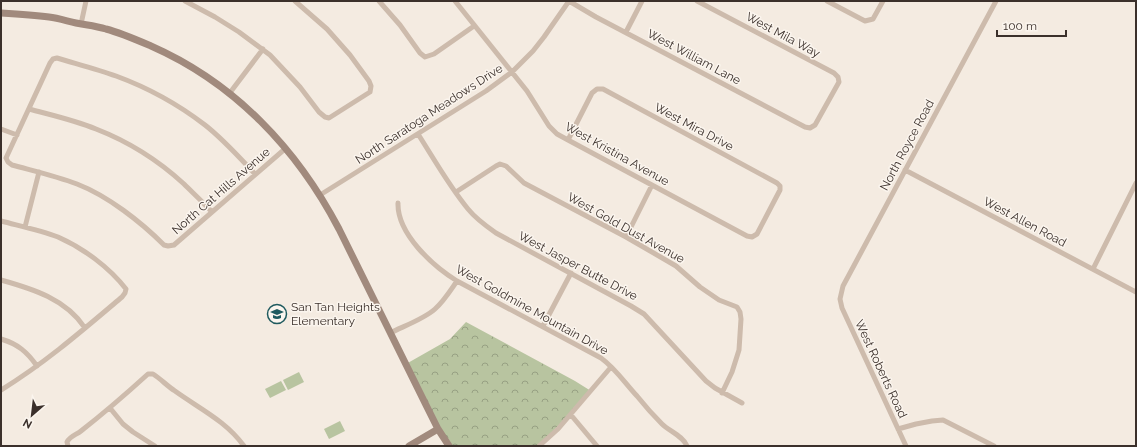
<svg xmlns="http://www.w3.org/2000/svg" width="1137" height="447" font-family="Raleway,sans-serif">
<defs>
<pattern id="forest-crowns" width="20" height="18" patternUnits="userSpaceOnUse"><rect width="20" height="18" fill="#b8c4a0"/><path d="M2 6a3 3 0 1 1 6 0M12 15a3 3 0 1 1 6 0" fill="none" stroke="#97a083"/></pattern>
</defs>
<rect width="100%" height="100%" fill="#f4ebe1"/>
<!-- forest -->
<path fill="url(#forest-crowns)" d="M466,322L575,381L591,391L539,446H449L406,364L450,339Z"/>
<!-- pitch -->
<path fill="#b8c4a0" d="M299,372L304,382L288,390L283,380Z
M281,381L286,390L270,398L265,389Z
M340,421L345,431L329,439L324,429Z"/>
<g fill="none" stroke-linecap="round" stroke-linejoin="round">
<!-- street -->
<path stroke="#cdbbac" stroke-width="5" d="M185,1L215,17L239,32L270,55L300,87L319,112L325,117L329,118L370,92L371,86L369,81L350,55L327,29L295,1
M379,1L400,25L420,53L425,57L434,54L474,26
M455,1L527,91L549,126L557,134L568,140L747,236L752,237L757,234L780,190V186L777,183L603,89H597L592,93L568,140
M569,1L596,17L805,127L810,128L815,125L839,82L838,77L834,73L697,1
M827,1L865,21L873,19L883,1
M81,24L86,1
M626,32L642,1
M229,94L263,49
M29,109C51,115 74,120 96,129C127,141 159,161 184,184C193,193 203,202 212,212
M1,129L17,135
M418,134C434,159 449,186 468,209C476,219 486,226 496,233L631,306L644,314L706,381L715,388L742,403
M905,170L1136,292
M255,174C239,157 223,139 205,125C179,105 146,87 116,76C97,69 77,64 57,58L53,59L50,63L6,158L8,162L12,165C34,171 56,176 77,184C108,196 141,222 164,245L168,246L174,245L286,148
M456,192L496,166L500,164L506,166L524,183L626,237L676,266L700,287L719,300L737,307L740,312L741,319L739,350L732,372L722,393
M320,195L486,91L512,72L533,51L544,37L569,1
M398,203C397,234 433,266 457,281L601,358C615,368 625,383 637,396C645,406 653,415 662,424C669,431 683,436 687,446
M1,221C20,226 40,230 58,237C83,248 109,267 126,289L125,293L122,297C83,330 45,363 1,390
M25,227L39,172
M626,237L652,185
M1093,269L1136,183
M1,280C33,289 66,299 85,328
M543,326L571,273
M390,333C404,326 424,319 435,309C444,301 450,291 457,281
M1,339C18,344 27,352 37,366
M110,408L123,424L133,432L155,446
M571,415L597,446
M898,429L916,424L932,421L943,420L994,446
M68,446L67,442C70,436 76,435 81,431C104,413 126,394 148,374H153C161,379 167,386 175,391C200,409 226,421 244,446
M539,446L558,429L611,367
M906,446L842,308L840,299L843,286L996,1"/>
<!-- secondary -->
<path stroke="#a18a7d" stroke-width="7" d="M1,13C17,14 33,15 49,17C58,18 67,21 76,23C86,25 96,26 106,29C121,33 137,40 151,46C235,83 297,149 339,229L426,405L438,429L449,446
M409,446L438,429"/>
</g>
<!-- icons -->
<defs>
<symbol id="school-ring" viewBox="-11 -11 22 22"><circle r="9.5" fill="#fbf5ee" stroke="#1f5a5e" stroke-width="1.5"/><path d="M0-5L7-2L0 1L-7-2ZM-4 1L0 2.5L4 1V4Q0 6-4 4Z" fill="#1f5a5e"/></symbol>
</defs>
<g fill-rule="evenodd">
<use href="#school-ring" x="266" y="303" width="22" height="22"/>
</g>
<g text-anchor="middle" stroke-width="3" stroke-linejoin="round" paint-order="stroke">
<!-- street labels -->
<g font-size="12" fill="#3b302b" stroke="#fbf5ee">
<text transform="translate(783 35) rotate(28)" y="4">West Mila Way</text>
<text transform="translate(694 57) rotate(28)" y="4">West William Lane</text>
<text transform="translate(429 114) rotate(-33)" y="4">North Saratoga Meadows Drive</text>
<text transform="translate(694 127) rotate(28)" y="4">West Mira Drive</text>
<text transform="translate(907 145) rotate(-62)" y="4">North Royce Road</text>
<text transform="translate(617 154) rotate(29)" y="4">West Kristina Avenue</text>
<text transform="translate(221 191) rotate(-41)" y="4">North Cat Hills Avenue</text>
<text transform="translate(1025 222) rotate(28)" y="4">West Allen Road</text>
<text transform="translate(626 228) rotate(29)" y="4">West Gold Dust Avenue</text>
<text transform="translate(578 266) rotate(28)" y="4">West Jasper Butte Drive</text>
<text transform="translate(532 310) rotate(29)" y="4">West Goldmine Mountain Drive</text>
<text transform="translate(881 369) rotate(65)" y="4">West Roberts Road</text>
</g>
<!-- poi labels -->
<g font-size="12" fill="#3b302b" stroke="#fbf5ee" text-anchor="start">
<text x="291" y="311">San Tan Heights<tspan x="291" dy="14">Elementary</tspan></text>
</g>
</g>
<!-- border -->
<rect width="1137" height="447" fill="none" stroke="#3b302b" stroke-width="4"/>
<!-- north arrow -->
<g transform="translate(32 415) rotate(208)" stroke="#fbf5ee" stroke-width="3" paint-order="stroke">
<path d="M0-3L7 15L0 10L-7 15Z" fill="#3b302b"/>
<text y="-6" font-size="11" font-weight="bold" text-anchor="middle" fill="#3b302b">N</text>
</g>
<!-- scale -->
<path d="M997 30v6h69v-6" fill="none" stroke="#3b302b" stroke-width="2"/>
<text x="1003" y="30" font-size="12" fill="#3b302b" stroke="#fbf5ee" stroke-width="3" paint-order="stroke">100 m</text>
</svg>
